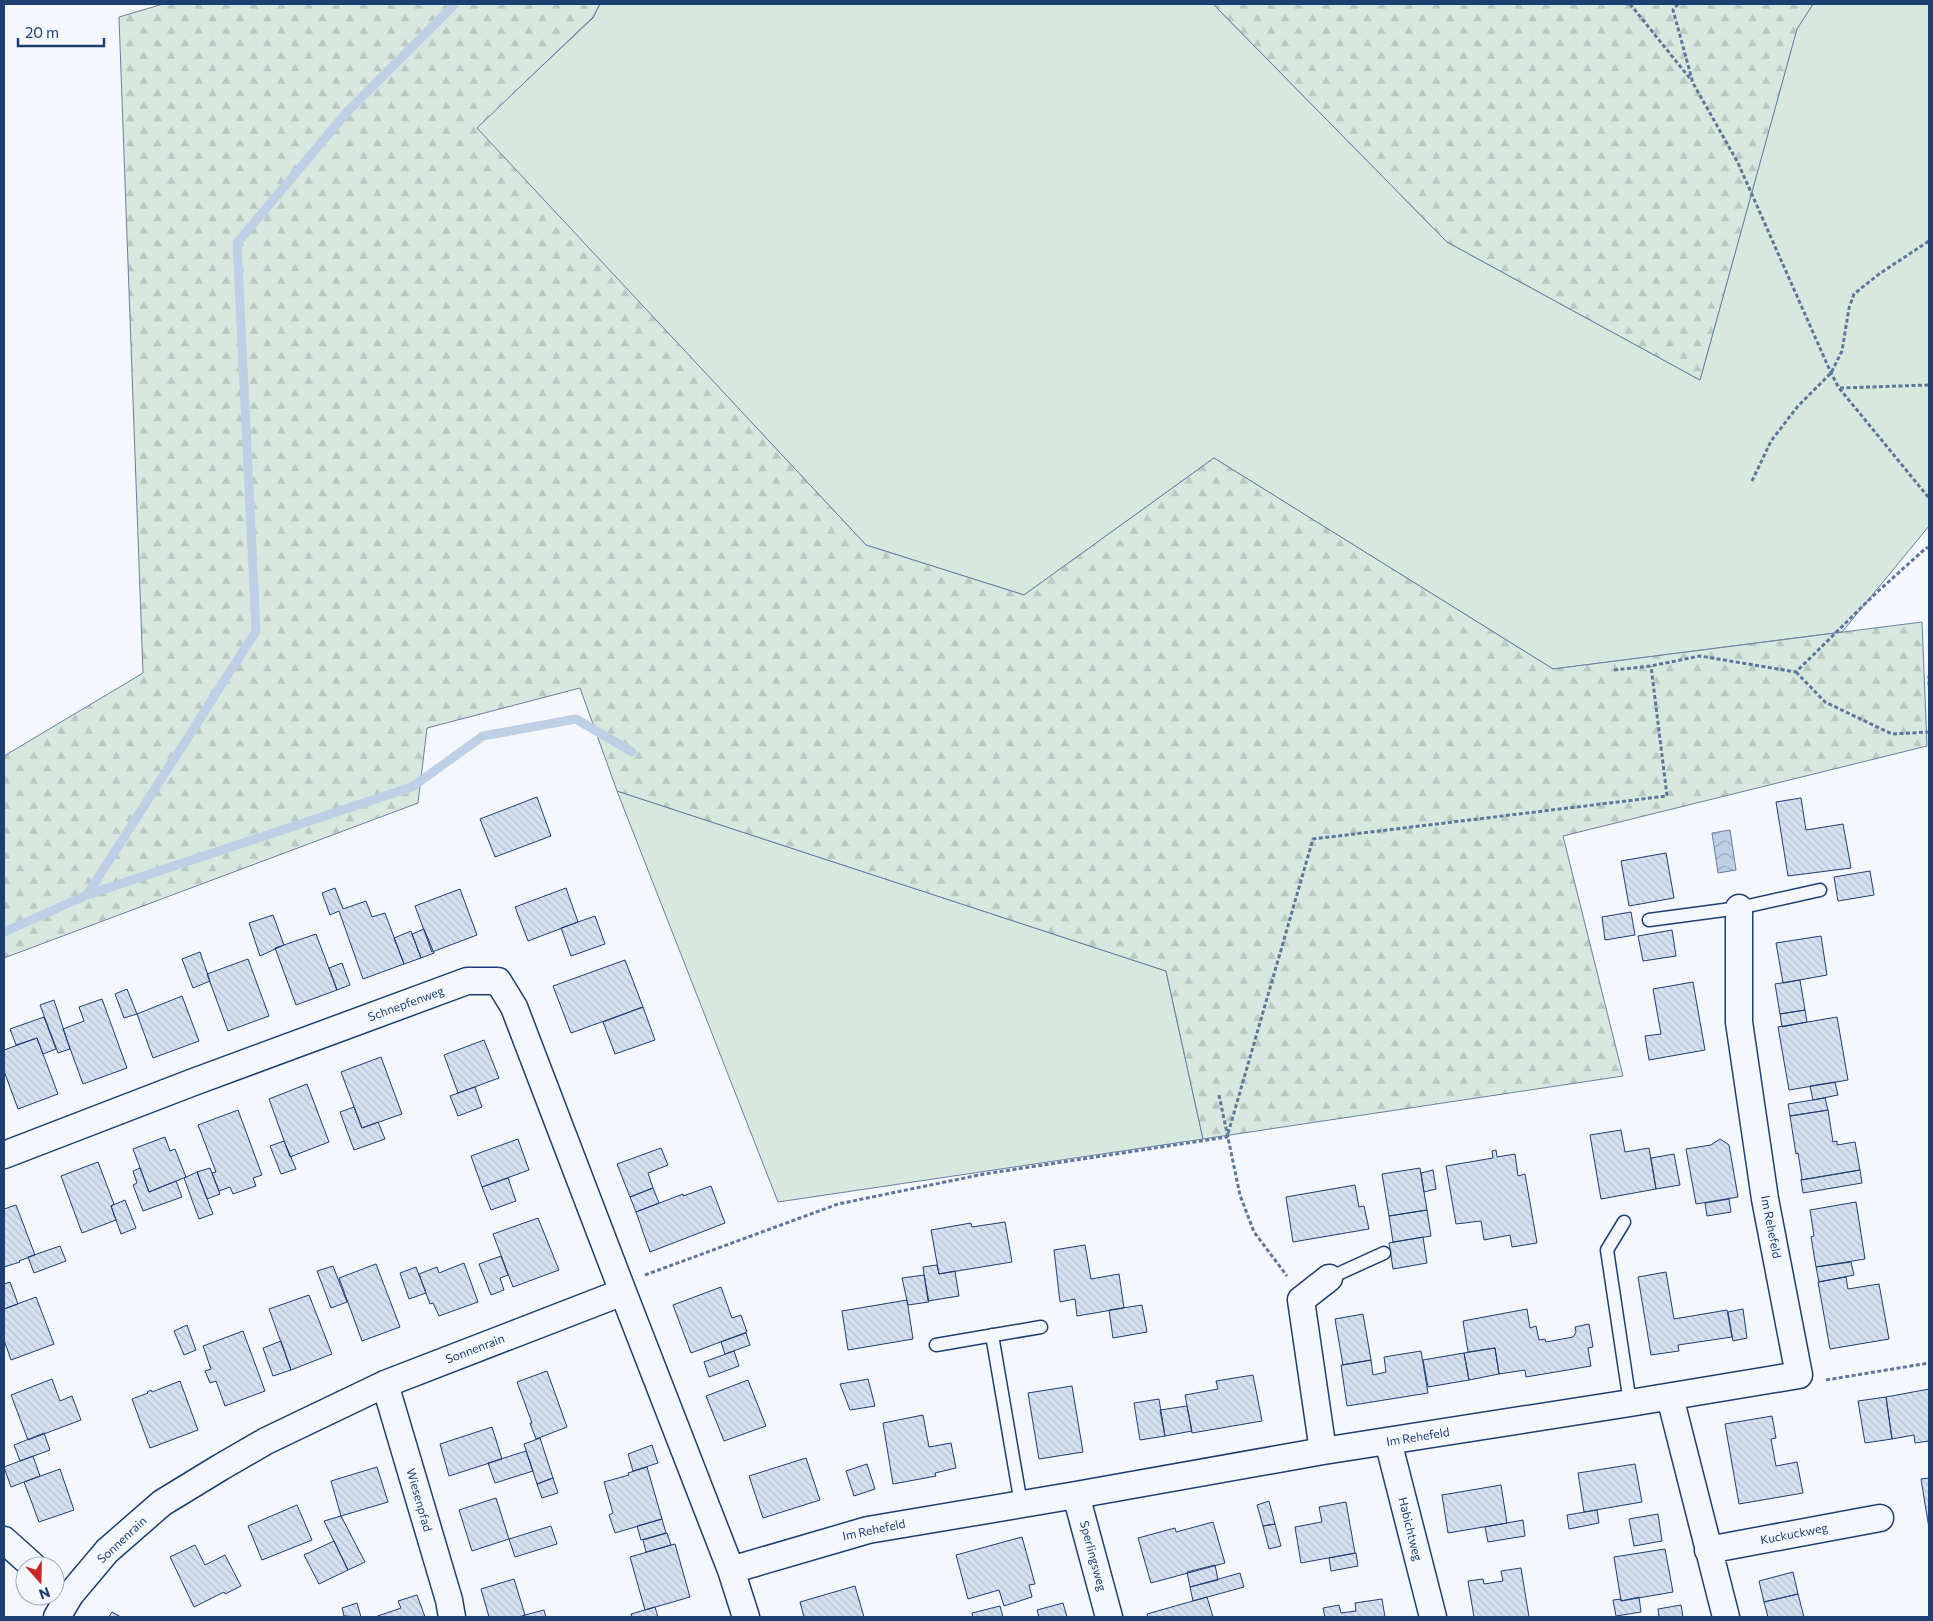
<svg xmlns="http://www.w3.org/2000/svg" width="1933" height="1621" font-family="Commissioner,sans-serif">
<defs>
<pattern id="forest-firs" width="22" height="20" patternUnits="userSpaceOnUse" patternTransform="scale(1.25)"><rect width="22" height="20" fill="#d7e8df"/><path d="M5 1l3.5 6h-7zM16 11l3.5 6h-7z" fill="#b8c8c3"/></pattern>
<pattern id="water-waves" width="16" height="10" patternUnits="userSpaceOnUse" patternTransform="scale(1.25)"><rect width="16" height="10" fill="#bed0e5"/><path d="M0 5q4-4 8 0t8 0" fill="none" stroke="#9aaabe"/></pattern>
<pattern id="building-back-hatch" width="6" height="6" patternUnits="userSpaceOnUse" patternTransform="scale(1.25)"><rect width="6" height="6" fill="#d5e0f0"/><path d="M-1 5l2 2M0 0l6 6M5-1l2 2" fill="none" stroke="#b6c1d1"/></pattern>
</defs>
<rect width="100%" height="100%" fill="#f4f7fb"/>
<!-- grass -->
<path fill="#d7e8df" stroke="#687fa3" d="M600,4H1213L1447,242L1700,380L1797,28L1813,4H1929V526L1842,632L1553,669L1214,458L1024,595L866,545L476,128L593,18Z
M617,791L1166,971L1203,1139L778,1202Z"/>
<!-- forest -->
<path fill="url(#forest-firs)" stroke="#687fa3" d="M163,4H600L593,17L477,128L866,545L1024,595L1214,458L1553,669L1922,622L1927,746L1563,836L1623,1076L1203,1139L1166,971L617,791L580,688L427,728L418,803L4,958V756L143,673L119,17Z
M1213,4H1813L1797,29L1700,380L1447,242Z"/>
<!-- water -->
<path fill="url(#water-waves)" stroke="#687fa3" d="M1730,830L1736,870L1718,873L1712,833Z"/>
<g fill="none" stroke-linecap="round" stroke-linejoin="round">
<!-- stream -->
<path stroke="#bed0e5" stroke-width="9" d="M87,895L256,631L237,243L347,112L455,4
M4,932L87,895L412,787L483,736L576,719L632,752"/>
</g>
<!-- building -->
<path fill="url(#building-back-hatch)" stroke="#1d3f73" d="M537,797L551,836L495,857L480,819Z
M1801,798L1806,830L1843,824L1851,868L1788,876L1776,802Z
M1666,853L1674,898L1629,906L1621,861Z
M1870,871L1874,895L1838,901L1834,877Z
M335,888L343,909L366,901L372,917L385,913L404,964L363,979L339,911L330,915L322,893Z
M566,888L578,922L528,941L515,907Z
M460,889L477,935L432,952L415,906Z
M1631,912L1635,935L1605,940L1602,917Z
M273,915L284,945L260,956L249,923Z
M595,916L605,944L571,956L561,928Z
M424,929L434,953L421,958L412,934Z
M1672,930L1676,956L1643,961L1638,936Z
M411,931L421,958L404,964L394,938Z
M316,934L337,990L296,1005L275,948Z
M1821,936L1827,975L1783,983L1776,943Z
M200,952L210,981L193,988L182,959Z
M248,959L269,1016L228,1031L207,974Z
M625,960L643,1007L571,1033L553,986Z
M342,963L350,985L337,990L329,968Z
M1800,980L1805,1010L1780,1014L1775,984Z
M1693,982L1705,1050L1649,1060L1645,1036L1661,1034L1653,989Z
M127,989L137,1014L124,1018L115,994Z
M182,996L199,1041L153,1058L137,1014Z
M102,999L127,1068L83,1084L63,1029L84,1021L79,1007Z
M54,1000L70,1049L58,1053L40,1005Z
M643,1007L655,1040L615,1054L603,1022Z
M1805,1010L1807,1022L1782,1027L1780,1014Z
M44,1017L56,1049L43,1054L37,1038L16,1045L10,1029Z
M1837,1017L1848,1080L1789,1090L1778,1027Z
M37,1038L58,1094L18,1109L4,1071V1050Z
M484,1040L499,1078L458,1093L444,1055Z
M381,1057L402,1114L362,1128L341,1072Z
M1835,1082L1838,1095L1813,1100L1810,1086Z
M307,1084L329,1142L290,1157L269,1099Z
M475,1087L482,1107L458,1116L450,1096Z
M1825,1098L1828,1110L1790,1116L1788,1104Z
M354,1107L362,1128L378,1122L385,1139L354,1150L340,1112Z
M238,1110L262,1175L253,1178L256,1186L233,1194L230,1187L219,1191L212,1173L216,1172L198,1125Z
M1828,1110L1833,1142L1837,1141V1145L1855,1142L1860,1170L1801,1180L1802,1178L1798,1153L1796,1154L1790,1116Z
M1621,1130L1625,1152L1649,1148L1656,1189L1601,1199L1590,1135Z
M165,1137L170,1151L175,1149L186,1177L149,1192L133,1149Z
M518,1139L529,1170L482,1187L471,1156Z
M1720,1139L1729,1145L1738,1197L1696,1204L1686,1149L1711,1145Z
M284,1141L296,1169L281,1174L270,1146Z
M661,1148L668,1165L648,1173L653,1188L630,1197L617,1164Z
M1496,1150L1497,1157L1515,1154L1518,1176L1525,1174L1537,1243L1512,1247L1510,1235L1484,1240L1481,1221L1456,1224L1446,1166L1493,1158L1492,1151Z
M1674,1154L1680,1185L1656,1189L1651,1158Z
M98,1162L114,1204L111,1206L116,1220L82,1233L61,1176Z
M140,1168L149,1192L176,1181L182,1197L143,1211L133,1185L137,1183L133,1171Z
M210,1168L220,1194L207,1199L197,1172Z
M1420,1168L1427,1210L1389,1216L1382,1174Z
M1433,1170L1436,1189L1424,1192L1421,1173Z
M1860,1170L1862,1183L1803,1193L1801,1180Z
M197,1172L213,1214L199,1219L184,1178Z
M508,1178L516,1201L491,1210L482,1187Z
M1355,1185L1359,1207L1364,1206L1369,1229L1293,1242L1286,1197Z
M711,1186L725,1223L650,1252L636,1212L683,1194V1196Z
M653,1188L659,1203L636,1212L630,1197Z
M1729,1199L1731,1212L1707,1216L1705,1203Z
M125,1200L136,1228L121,1234L111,1206Z
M1856,1202L1865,1259L1816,1267L1811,1237L1814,1236L1810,1210Z
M16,1205L35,1255L19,1261L20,1262L4,1267V1209Z
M1427,1210L1431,1236L1393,1242L1389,1216Z
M538,1218L559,1270L513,1287L493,1234Z
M1005,1222L1012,1262L939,1274L931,1230L971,1223L972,1227Z
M1423,1237L1427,1263L1393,1269L1389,1243Z
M1085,1245L1091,1279L1119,1274L1124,1308L1077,1316L1075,1299L1060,1302L1054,1250Z
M60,1246L66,1261L34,1273L28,1257Z
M501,1256L508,1275L500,1278L504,1290L491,1295L479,1264Z
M1851,1262L1854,1275L1819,1282L1816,1267Z
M464,1263L478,1302L439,1316L433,1303L430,1304L419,1274L437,1267L439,1273Z
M376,1264L400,1327L362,1341L339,1278Z
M937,1265L939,1274L955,1271L959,1296L928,1301L923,1267Z
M333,1266L347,1302L331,1308L317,1271Z
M416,1267L426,1293L409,1299L400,1273Z
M1666,1272L1674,1319L1727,1310L1732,1337L1678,1345L1679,1351L1651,1355L1638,1277Z
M924,1275L929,1302L908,1305L902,1278Z
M1846,1277L1848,1289L1879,1284L1889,1339L1830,1349L1818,1282Z
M10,1282L18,1304L4,1309V1284Z
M721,1287L732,1318L741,1315L747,1332L691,1353L673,1305Z
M309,1295L332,1354L291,1370L269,1309Z
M36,1297L54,1344L11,1360L4,1340V1309Z
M907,1300L913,1339L848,1350L842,1311Z
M1142,1305L1147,1332L1113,1338L1109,1310Z
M1527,1309L1530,1328L1536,1326L1539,1340L1545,1339L1546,1342L1573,1337L1576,1332L1575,1327L1589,1324L1593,1347L1588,1348L1591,1366L1526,1377L1525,1370L1499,1374L1495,1348L1468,1352L1463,1321Z
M1743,1309L1747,1338L1733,1341L1728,1312Z
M1363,1314L1371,1360L1343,1365L1335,1319Z
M187,1325L196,1350L184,1355L174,1331Z
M243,1331L265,1391L225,1406L216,1381L210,1383L205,1371L211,1369L203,1346Z
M746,1333L750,1345L725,1354L721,1342Z
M281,1341L291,1370L273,1376L263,1348Z
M1495,1348L1499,1374L1469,1380L1464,1353Z
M734,1351L739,1366L709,1377L704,1362Z
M1421,1351L1428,1393L1347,1406L1341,1365L1371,1360L1373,1375L1386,1372L1384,1357Z
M1464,1353L1469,1380L1428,1387L1423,1360Z
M547,1371L567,1427L536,1439L530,1423H532L517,1382Z
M1253,1375L1262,1421L1192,1433L1185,1395L1218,1389L1216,1381Z
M52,1379L60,1401L72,1396L81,1420L28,1440L11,1395Z
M868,1379L875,1406L850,1410L840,1384Z
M748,1380L766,1426L724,1441L706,1396Z
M180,1381L198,1430L150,1448L132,1399L148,1393L147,1392L151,1390L152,1392Z
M1072,1386L1083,1452L1039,1459L1028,1393Z
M1929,1389V1441L1915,1443L1914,1435L1892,1439L1886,1397Z
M1886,1397L1892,1439L1865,1443L1858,1401Z
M1159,1399L1165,1436L1140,1440L1134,1403Z
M1187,1406L1192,1431L1165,1436L1160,1410Z
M923,1415L929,1447L951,1443L956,1468L935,1473L936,1476L893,1484L883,1423Z
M1772,1416L1776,1438L1771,1439L1776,1466L1797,1462L1803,1493L1739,1504L1725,1424Z
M492,1427L502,1459L449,1476L440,1444Z
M44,1433L50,1450L20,1461L14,1445Z
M540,1438L553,1478L537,1484L524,1444Z
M652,1445L658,1463L633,1471L628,1454Z
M526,1451L533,1471L495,1483L488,1463Z
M33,1456L40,1476L11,1487L4,1467Z
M806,1458L820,1500L763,1518L749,1476Z
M867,1464L875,1489L854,1496L846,1471Z
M1635,1464L1642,1502L1584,1512L1578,1473Z
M377,1467L388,1502L341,1516L331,1481Z
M647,1467L662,1519L615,1533L609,1515L613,1513L604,1482L629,1475L628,1473Z
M60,1469L74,1510L39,1522L24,1482Z
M553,1478L558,1493L542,1498L537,1484Z
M1929,1478V1528L1921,1479Z
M1501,1485L1507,1523L1448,1533L1442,1495Z
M496,1498L509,1539L472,1551L459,1510Z
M1269,1501L1275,1524L1263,1526L1257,1505Z
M1346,1502L1355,1553L1301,1563L1295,1527L1322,1522L1319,1507Z
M297,1505L312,1540L262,1560L248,1526Z
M1597,1510L1599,1523L1569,1529L1567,1515Z
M1658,1514L1662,1541L1634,1546L1629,1519Z
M341,1516L365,1562L348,1570L324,1521Z
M662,1519L666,1533L641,1540L637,1526Z
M1523,1520L1525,1536L1488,1542L1485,1527Z
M1213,1522L1225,1563L1151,1583L1138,1538L1175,1528L1176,1532Z
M1275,1524L1281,1546L1269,1549L1263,1526Z
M551,1526L557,1544L515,1557L509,1539Z
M667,1533L671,1545L646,1552L643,1540Z
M1022,1537L1035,1584L1029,1585L1032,1597L1004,1606L999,1590L968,1599L956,1555Z
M334,1541L348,1570L319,1584L304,1555Z
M675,1544L690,1597L645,1610L630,1557Z
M195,1545L205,1565L225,1555L241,1586L225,1594L224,1592L194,1607L170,1557Z
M1665,1549L1673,1592L1621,1601L1614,1557Z
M1356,1553L1358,1566L1331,1571L1329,1558Z
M1215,1565L1218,1580L1190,1587L1187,1572Z
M1521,1568L1529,1617H1474L1468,1581L1483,1579L1484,1584L1503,1581L1501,1571Z
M1793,1572L1798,1594L1764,1602L1759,1581Z
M1240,1573L1244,1587L1193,1601L1190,1587Z
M514,1579L525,1615L520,1617H489L481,1589Z
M855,1586L864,1617H804L800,1602Z
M1798,1594L1804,1617H1768L1764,1602Z
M417,1595L425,1617H375L401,1608L398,1601Z
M1207,1597L1213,1617H1148L1147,1614Z
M1639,1597L1641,1612L1616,1616L1613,1600L1621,1599V1601Z
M1382,1599L1385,1617H1325L1323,1608L1339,1605L1341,1613L1356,1611L1355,1603Z
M357,1603L361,1617L344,1616L342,1608Z
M1063,1603L1067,1617H1039L1037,1610Z
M1681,1605L1683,1617H1659L1658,1609Z
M1000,1606L1003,1617H973L972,1613Z
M655,1607L658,1617H632L631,1614Z
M544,1610L546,1617H520L525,1615Z
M112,1612L121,1617H109Z"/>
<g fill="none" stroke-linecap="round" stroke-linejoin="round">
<defs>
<path id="service" d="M1649,920L1739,908L1820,890
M1624,1222L1607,1250L1630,1403
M1329,1278L1384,1253
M992,1335L1021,1504
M936,1345L1041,1327"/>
<path id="minor" d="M4,1155L191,1083L467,981H498L514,1007L623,1292
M385,1384L449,1600L452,1617
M1670,1397L1726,1617
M1388,1441L1433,1617
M1323,1451L1301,1300L1329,1278
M1076,1495L1109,1617
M4,1540L33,1566
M1708,1550L1880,1518
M731,1570L868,1530L1076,1495L1323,1451L1630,1403L1799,1375L1765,1199L1739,1022V908
M57,1617L70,1595L107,1551L162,1503L221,1467L266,1441L385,1384L623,1292L731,1570L746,1617"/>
</defs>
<!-- service casing -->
<use href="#service" stroke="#1d3f73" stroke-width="15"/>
<!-- minor casing -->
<use href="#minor" stroke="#1d3f73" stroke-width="29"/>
<!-- path -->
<path stroke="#5e769c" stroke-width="3" stroke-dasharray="4 2.5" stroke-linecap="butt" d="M1630,4L1692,81
M1678,4L1673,10L1693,83L1738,163L1831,373L1839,388L1929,498
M1840,388L1929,385
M1752,481L1771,441L1798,406L1831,373L1842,351L1849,308L1854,294L1879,274L1929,241
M1614,670L1651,666L1700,656L1796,672L1875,594L1926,548H1929
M1796,672L1825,702L1892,734L1929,732
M1929,675V686
M1219,1095L1240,1195L1254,1232L1287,1276
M645,1275L838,1204L984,1174L1227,1137L1313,839L1667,796L1651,666
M1826,1380L1929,1363"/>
<!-- service -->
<use href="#service" stroke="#f4f7fb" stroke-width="12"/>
<!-- minor -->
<use href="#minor" stroke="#f4f7fb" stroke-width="26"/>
</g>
<g text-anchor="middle" stroke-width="4" stroke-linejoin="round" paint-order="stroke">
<!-- street labels -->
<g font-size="12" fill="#1d3f73" stroke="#f4f7fb">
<text transform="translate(406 1004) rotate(-20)" y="4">Schnepfenweg</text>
<text transform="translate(1771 1227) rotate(79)" y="4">Im Rehefeld</text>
<text transform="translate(475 1349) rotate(-21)" y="4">Sonnenrain</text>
<text transform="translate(1418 1437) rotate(-9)" y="4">Im Rehefeld</text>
<text transform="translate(419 1500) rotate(74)" y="4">Wiesenpfad</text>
<text transform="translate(1410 1529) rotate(76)" y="4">Habichtweg</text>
<text transform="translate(874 1530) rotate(-12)" y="4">Im Rehefeld</text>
<text transform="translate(1794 1534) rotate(-11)" y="4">Kuckuckweg</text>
<text transform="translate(122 1540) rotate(-43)" y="4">Sonnenrain</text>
<text transform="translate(1093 1556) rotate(75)" y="4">Sperlingsweg</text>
</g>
</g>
<!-- border -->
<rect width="1933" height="1621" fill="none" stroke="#1d3f73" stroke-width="10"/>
<!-- north arrow -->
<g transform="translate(40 1581) rotate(160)"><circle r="24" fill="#f4f7fb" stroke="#9eadc5"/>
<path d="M0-4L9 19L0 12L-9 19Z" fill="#c62828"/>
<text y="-8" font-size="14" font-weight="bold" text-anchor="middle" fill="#1d3f73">N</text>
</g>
<!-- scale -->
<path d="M18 38v8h86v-8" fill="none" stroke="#1d3f73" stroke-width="2.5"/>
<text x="25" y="38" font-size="15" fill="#1d3f73" stroke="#f4f7fb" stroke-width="4" paint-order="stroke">20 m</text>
</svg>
